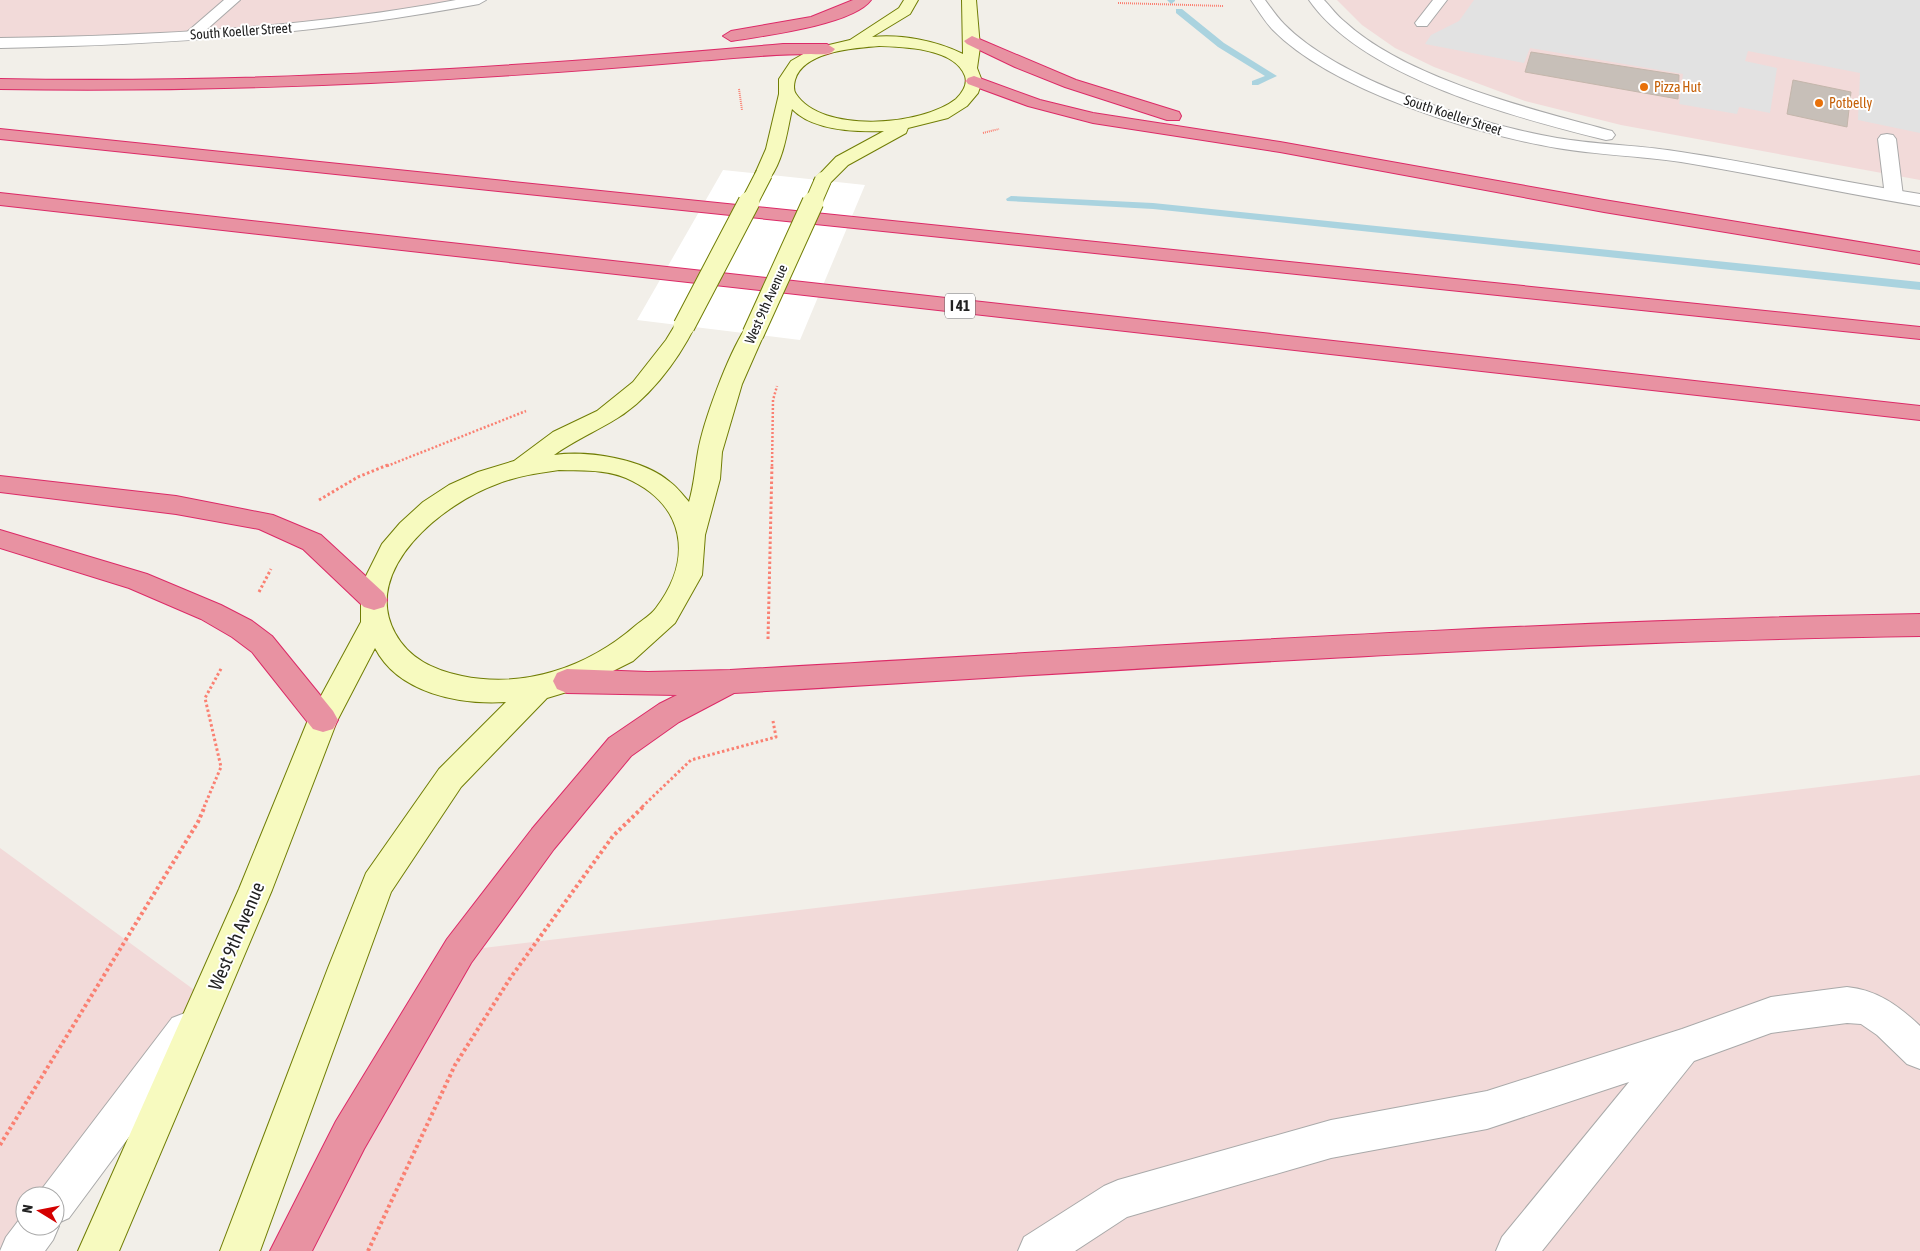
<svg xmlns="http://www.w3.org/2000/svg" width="1920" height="1251" font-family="'Asap Condensed',sans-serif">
<rect width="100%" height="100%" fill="#f2efe9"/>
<!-- commercial -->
<path fill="#f2dad9" d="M0,0H479L251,32L0,43Z
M1337,0H1920V180L1621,125L1525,101L1434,67L1395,48L1362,25Z
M1920,775V1251H290L459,951Z
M0,848L208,1000L55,1196H25V1226L20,1251H0Z"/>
<!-- parking -->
<path fill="#e2e2e2" d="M1474,0H1920V133L1858,120L1860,73L1748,51L1745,61L1777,68L1770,113L1739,107L1737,114L1679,104L1683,74L1530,48L1524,63L1425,44L1431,35L1459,21Z"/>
<!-- pier -->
<path fill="#fff" d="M723,170L865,185L800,340L637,320Z"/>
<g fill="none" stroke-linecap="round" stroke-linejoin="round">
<!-- stream -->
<path fill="#aad3df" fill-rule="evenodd" d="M1167,0H1175V1L1171,4Z
M1176,9H1182L1224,43L1277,76L1258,85H1252V81L1265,76L1218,47L1176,13Z
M1011,196L1153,203L1920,282V290L1153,209L1007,201L1006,199Z"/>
</g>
<!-- building -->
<path fill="#c7bfb8" stroke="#c4b6ab" d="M1531,52L1679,75L1678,99L1525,72Z
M1793,80L1851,92L1847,127L1787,114Z"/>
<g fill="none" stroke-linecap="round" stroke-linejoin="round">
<defs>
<path id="service" d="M224,0H240L197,38H187L184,35L187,32Z
M1433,0H1447L1427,26H1417L1415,23Z
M1887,134L1893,135L1896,139L1903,196L1901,200H1887L1885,196L1878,139L1881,135Z
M1847,987C1877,990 1898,1005 1920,1026V1069L1907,1064L1877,1035L1861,1024L1847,1023L1771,1033L1694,1061L1542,1251H1496L1502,1237L1629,1082L1487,1129L1331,1158L1127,1217L1075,1251H1018L1024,1237L1104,1186L1118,1180L1331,1120L1487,1091L1682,1029L1771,997Z"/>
<path id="tertiary" d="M456,0H486L479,4C320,34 161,45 0,48V38C153,36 305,28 456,0Z
M1251,0H1265C1271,8 1277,17 1284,24C1341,82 1478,124 1557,138C1598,145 1640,145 1681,152C1761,164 1840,182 1920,194V206C1840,193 1761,175 1681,162C1640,156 1598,155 1557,148C1475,134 1333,91 1273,30C1265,22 1258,10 1251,0Z
M1309,0H1324C1331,7 1337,16 1345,22C1407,79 1531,109 1612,131L1615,135L1612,139L1606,140C1517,118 1363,78 1309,0Z
M185,1013L198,1018L203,1031L198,1044L69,1218L58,1223L59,1226L53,1240L45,1251H0L6,1237L25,1212V1226H55V1196H38L41,1190L172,1018Z"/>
<path id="secondary" d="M904,0H918L910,14L872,37C902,34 937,41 963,54L962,0H976L980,47L977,68L982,81L978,93L967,106L948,118L908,128L906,133L848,165L829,184H817L814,180L836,157L884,131C856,132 813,131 792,109C787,132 784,158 770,178H758L755,174L766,149L779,94V79L791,61L812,49L850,40L899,8ZM879,46C904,47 955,48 965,76C968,85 962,93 956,99C922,126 822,134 796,94C793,90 794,84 795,80C803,51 855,48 879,46Z
M684,320L691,322L695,326C677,362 647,402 611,422C592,433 572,442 554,455C588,450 644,459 670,482C677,487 683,495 689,502C694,485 695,469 698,452C703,422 728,355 745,329L753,328L761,329L764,334L742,384L722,452L720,479L705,535L702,575L675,623L633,661L577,689L547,698L461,787L391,892L260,1251H220L328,968L366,873L439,769L506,702C459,705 398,693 375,648L337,721L272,890L119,1251H78L239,889L308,720L361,622V600L366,576L382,544L400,523L423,502L449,485L478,472L514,461L553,432L597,411L633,382L666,340L677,322ZM559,470C581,471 605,469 626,478C685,504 694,558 656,608C651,615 642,620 635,626C588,667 524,689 462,676C434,670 409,659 395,633C360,569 444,503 497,484C517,476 538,473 559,470Z"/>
<path id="motorway" d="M853,0H871C853,25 762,36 731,41L723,36L731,31L811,17Z
M972,36L1076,80L1179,112L1181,116L1179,120H1167L1065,87L1015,67L967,44L964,41Z
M783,44H827L835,49C830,56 819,54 811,54C773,54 736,58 698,61C466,81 233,93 0,89V79C262,84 522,67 783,44Z
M974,76L1040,100L1093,113L1280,142L1604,200L1920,252V264L1604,212L1280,152L1093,123L1028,106L968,84L966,81L968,78Z
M0,129L1920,327V339L0,139Z
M0,193L1920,406V420L0,205Z
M0,476L176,496L273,515L321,535L384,593L387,600L384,607L374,610L364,607L303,549L259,529L176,514L0,492Z
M0,530L147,574L221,605L252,621L272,636L333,711L338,720L333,729L323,732L313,729L252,652L232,637L201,619L129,588L0,548Z
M1920,614V636C1524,642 1129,670 734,693L679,722L631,756L554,849L471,963L364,1149L312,1251H270L336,1121L447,939L532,829L609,738L659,704L677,695L567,693L557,689L553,681L557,673L567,669L648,672L730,670C1126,648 1523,621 1920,614Z"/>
</defs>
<!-- service casing -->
<use href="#service" stroke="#a9a9a9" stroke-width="2"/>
<!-- tertiary casing -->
<use href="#tertiary" stroke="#a9a9a9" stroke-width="2"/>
<!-- secondary casing -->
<use href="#secondary" stroke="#707d05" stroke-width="2"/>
<!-- motorway casing -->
<use href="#motorway" stroke="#dc2a67" stroke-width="2"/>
<!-- path-far3 -->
<path stroke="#fa8072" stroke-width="2" stroke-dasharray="1 1" stroke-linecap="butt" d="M1118,3L1224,6
M739,89L742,110
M983,133L999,129"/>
<!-- path-far2 -->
<path stroke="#fa8072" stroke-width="2.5" stroke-dasharray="2 2" stroke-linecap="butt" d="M387,466L526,411
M772,466L773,400L777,386"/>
<!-- path-far1 -->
<path stroke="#fa8072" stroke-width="3" stroke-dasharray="2.5 2.5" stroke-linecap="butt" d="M319,500L358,477L390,464
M259,592L271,569
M768,639L772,464
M204,807L221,767L205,698L222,667
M642,807L691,760L776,737L773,721"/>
<!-- path -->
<path stroke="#fa8072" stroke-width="4" stroke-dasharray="3 3" stroke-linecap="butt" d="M0,1145L198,822L205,806
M368,1251L455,1065L511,977L613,836L644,806"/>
<!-- service -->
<use href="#service" fill="#fff" fill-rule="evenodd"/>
<!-- tertiary -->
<use href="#tertiary" fill="#fff" fill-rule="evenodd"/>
<!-- secondary -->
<use href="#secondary" fill="#f7fabf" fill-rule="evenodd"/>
<!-- motorway -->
<use href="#motorway" fill="#e892a2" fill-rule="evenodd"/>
<defs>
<path id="secondary-bridge-far1" d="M749,203L764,174
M813,203L823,180"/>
<path id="secondary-bridge" d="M684,326L749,202
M753,334L813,202"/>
</defs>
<!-- secondary-bridge-far1 casing -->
<use href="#secondary-bridge-far1" stroke="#707d05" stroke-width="18" stroke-linecap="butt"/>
<!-- secondary-bridge casing -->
<use href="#secondary-bridge" stroke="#707d05" stroke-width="23" stroke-linecap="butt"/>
<!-- secondary-bridge-far1 -->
<use href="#secondary-bridge-far1" stroke="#f7fabf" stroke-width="16"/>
<!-- secondary-bridge -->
<use href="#secondary-bridge" stroke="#f7fabf" stroke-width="21"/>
</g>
<!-- markers -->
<g fill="#e8710a" stroke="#fff" stroke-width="2">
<circle cx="1644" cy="87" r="5"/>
<circle cx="1819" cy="103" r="5"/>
</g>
<g text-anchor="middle" stroke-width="4" stroke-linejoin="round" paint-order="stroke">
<!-- far-street labels -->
<g font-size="14" fill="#222" stroke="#fff">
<text transform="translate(241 31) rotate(-4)" y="5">South Koeller Street</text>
<text transform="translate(1453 115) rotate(18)" y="5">South Koeller Street</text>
<text transform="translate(766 304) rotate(-66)" y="5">West 9th Avenue</text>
</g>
<!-- far-food labels -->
<g font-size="14" fill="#c56008" stroke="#fff" text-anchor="start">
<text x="1654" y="92">Pizza Hut</text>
<text x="1829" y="108">Potbelly</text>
</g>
<!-- shield labels -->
<rect fill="#fff" stroke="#646464" stroke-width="1" x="945" y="293.5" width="30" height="25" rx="4"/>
<g font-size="15" font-weight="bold" fill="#222">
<text x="960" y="311">I 41</text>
</g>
<!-- near-street labels -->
<g font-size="19" fill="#222" stroke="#fff">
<text transform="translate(236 936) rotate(-67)" y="7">West 9th Avenue</text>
</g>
</g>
<!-- north arrow -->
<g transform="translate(40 1211) rotate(280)"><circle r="24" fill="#ffffff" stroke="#a7a7a7"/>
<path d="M0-4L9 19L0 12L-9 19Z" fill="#d40000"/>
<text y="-8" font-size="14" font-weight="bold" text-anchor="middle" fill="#222222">N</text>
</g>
</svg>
